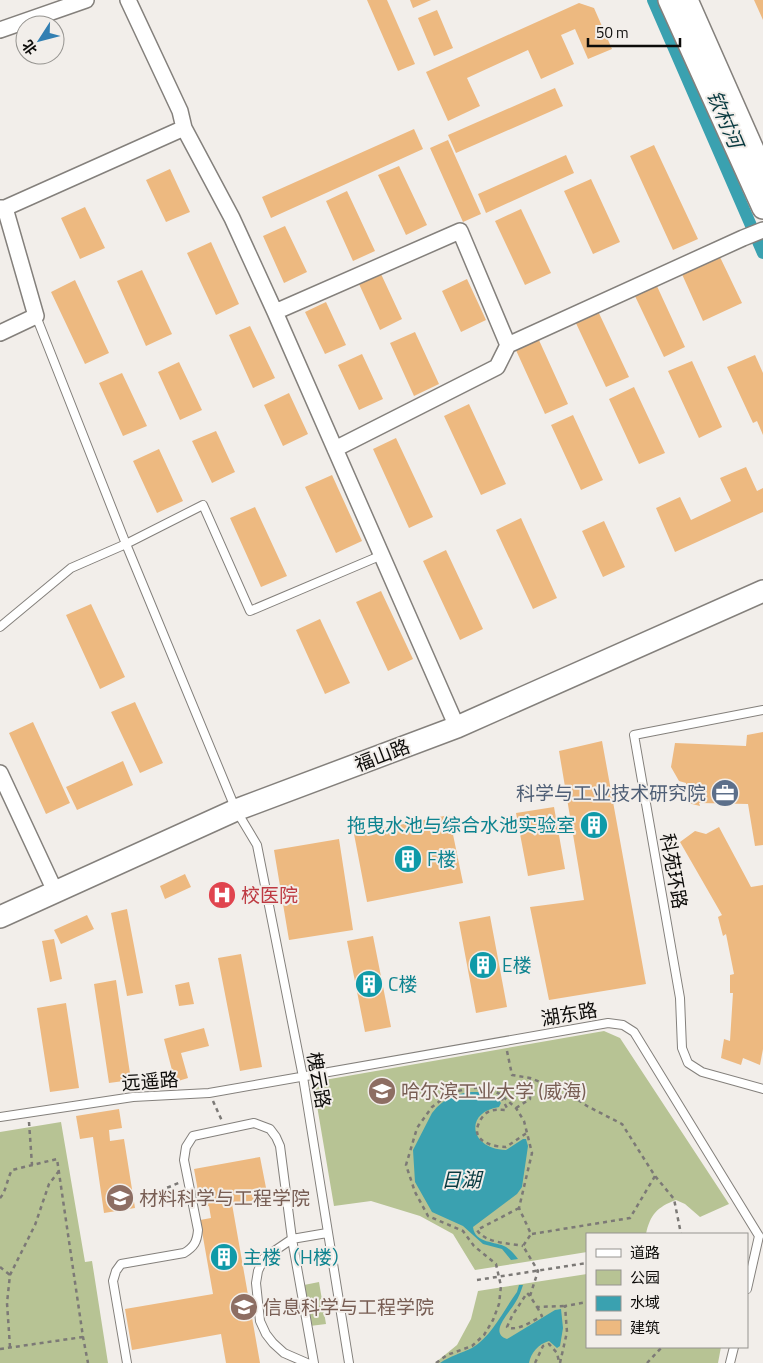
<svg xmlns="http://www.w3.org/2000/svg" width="763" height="1363" font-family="'Titillium Web','Noto Sans SC',sans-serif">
<rect width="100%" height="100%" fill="#f2eeea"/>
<!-- green -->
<path fill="#b7c394" d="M604,1031L620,1038L729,1204L700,1217L685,1204L676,1200C657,1207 650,1215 646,1234H587V1252L475,1270L453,1234L420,1216L371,1201L334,1206L313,1082Z
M61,1122L85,1262L92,1261L108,1363H0V1132Z
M587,1274V1347H721L718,1363H435L457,1345L471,1319L478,1291Z
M319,1282L326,1324L310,1326L304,1285Z"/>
<!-- water -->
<path fill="#3aa1b0" d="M468,1092C480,1092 493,1091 501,1103L499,1107C464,1112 469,1149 506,1150L523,1139H526L528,1146L522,1187L517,1194L473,1227C475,1244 496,1241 506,1247C511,1250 515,1255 518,1259L511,1260L502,1249L483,1244L463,1226L432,1212L415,1182L413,1150L432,1113L437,1107L449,1097Z
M519,1285H523C521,1291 519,1297 515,1303C510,1312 488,1333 507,1339L555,1310L561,1309L563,1328L560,1346L557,1348L549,1341C538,1344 531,1353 529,1363H440C450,1356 462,1353 472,1348C492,1336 503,1311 517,1292Z"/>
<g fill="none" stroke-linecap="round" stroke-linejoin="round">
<!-- canal -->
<path stroke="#3aa1b0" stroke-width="12" d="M653,0L763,253"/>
</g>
<!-- building -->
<path fill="#edb980" d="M367,0H387L415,64L398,71Z
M410,0H431L413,8Z
M754,0H763V20Z
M579,3L594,8L612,49L588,59L575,29L561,35L574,64L541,79L528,50L467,78L480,106L448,121L426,72Z
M437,10L453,48L434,56L418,18Z
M555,88L563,106L456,153L448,135Z
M414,129L423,149L271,218L262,197Z
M448,140L481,214L463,222L430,148Z
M654,145L698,239L673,250L630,156Z
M566,155L574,173L486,213L478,194Z
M399,166L427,225L406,235L378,175Z
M170,169L190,212L166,222L146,180Z
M591,179L620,242L593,254L564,191Z
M347,191L375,251L353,261L326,201Z
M85,207L105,248L80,259L61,218Z
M521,209L551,273L525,285L495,221Z
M285,226L307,272L284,283L263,236Z
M211,242L239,304L216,315L187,253Z
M719,255L742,303L703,321L681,272Z
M142,270L172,334L146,346L117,281Z
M381,274L402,319L380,330L359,284Z
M467,279L486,320L461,332L442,291Z
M75,280L109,353L85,364L51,292Z
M656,284L685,347L664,357L634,294Z
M326,302L346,345L325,354L305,312Z
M597,309L629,377L606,387L574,319Z
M250,326L275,378L253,388L229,335Z
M415,332L439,384L414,396L390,343Z
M538,338L568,404L545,414L515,348Z
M362,354L383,399L359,410L338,365Z
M755,355L763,373V435L757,421L753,423L727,367Z
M692,361L722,427L699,438L668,371Z
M179,362L202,410L180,420L158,372Z
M122,373L147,426L123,436L99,383Z
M634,387L665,453L639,464L609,399Z
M289,393L308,434L283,446L264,405Z
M469,404L506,484L481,495L444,416Z
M573,415L603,480L581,490L551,425Z
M216,431L235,472L212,483L192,441Z
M396,438L433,517L409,528L373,449Z
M159,449L183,501L157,513L133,461Z
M746,467L757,491L763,488V512L675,552L656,508L680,497L691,520L731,501L720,478Z
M332,475L362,541L336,553L305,487Z
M255,507L287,576L261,587L230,518Z
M521,518L557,598L533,609L496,530Z
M604,521L625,567L603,577L582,531Z
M446,550L483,629L460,640L423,561Z
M381,591L413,659L388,671L356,602Z
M91,604L125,677L100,689L66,615Z
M320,619L350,683L325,694L296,630Z
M135,702L163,763L140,773L111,712Z
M33,722L70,803L46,814L9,733Z
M763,732V845L755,846L748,804L699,803L700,806L688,803L686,783L679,781L671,767L675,743L746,746L747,735Z
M602,741L646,984L549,1000L530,907L584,900L559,751Z
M123,761L133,785L77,810L66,787Z
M554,807L565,869L528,876L516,813Z
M449,815L463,883L367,902L354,834Z
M719,827L751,887L763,885V1049L760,1065L743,1058L741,1065L721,1058L724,1039L730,1041L733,993H730V975L734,974L726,934L723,936L718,917L722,915L680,842L695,831L706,834Z
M339,839L353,930L289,940L274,850Z
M185,874L191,887L165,899L160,886Z
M127,909L143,993L127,996L111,913Z
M87,915L94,929L61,944L54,930Z
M490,916L507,1007L476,1013L459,922Z
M373,936L391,1027L365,1032L347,941Z
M54,939L62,979L50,982L42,941Z
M241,954L262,1067L240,1071L218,958Z
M116,980L131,1080L109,1083L94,984Z
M189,982L194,1004L179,1006L175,985Z
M66,1003L79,1088L50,1092L37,1008Z
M204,1028L209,1046L181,1053L188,1078L175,1082L164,1039Z
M119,1109L122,1128L109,1130L110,1141L124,1139L135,1208L104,1213L93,1137L80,1139L76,1116Z
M260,1157L268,1198L232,1204L260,1363H226L221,1334L132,1350L125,1309L213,1294L200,1220L211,1218L209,1206L201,1208L194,1169Z"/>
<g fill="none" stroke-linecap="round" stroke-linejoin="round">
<defs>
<path id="lane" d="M36,316L126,544L203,505L250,611L382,555
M0,627L71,568L126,544L236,810L257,845L303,1077L349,1363
M763,710L634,735L680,998L682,1048L688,1063L702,1072L763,1089
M0,1117L133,1097L209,1093L608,1023L623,1025L634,1032L759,1236
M747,1289L759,1236
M127,1363L113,1281L116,1271L121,1264L184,1253C194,1247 197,1242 198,1230L184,1160L186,1147L193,1136L254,1123L270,1129L276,1137L280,1146L292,1239L314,1363
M307,1363L284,1353L273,1343L266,1334L260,1321L256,1283L258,1271L264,1258L292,1239L327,1233
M730,1363L734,1347"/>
<path id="street" d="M128,0L180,111L184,128L232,218L275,312L457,727
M0,30L86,0
M0,208H5L184,128
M275,312L460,231L508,345
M0,333L36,316L5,208
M335,449L497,367L508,345L743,238L763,230
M0,773L55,891"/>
<path id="secondary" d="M669,0L763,208
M687,0L763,172
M0,917L236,810L457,727L763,591"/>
</defs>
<!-- lane casing -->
<use href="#lane" stroke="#84807c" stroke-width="10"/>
<!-- street casing -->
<use href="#street" stroke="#84807c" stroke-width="18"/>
<!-- secondary casing -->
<use href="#secondary" stroke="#84807c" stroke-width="24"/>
<!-- path -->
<path stroke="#7c7976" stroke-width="2.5" stroke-dasharray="4 4" stroke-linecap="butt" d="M507,1051L512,1075L530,1078L568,1093L587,1106L622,1124L655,1176L674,1199L681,1234
M501,1097L507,1108L506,1110C500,1110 495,1109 490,1111C485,1113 481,1118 479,1123C470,1141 493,1147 506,1147L528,1132
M213,1101L222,1121
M516,1108L530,1099V1078
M29,1122L32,1165
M145,1197L181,1182
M0,1198C6,1192 7,1179 12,1170L57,1159L83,1337L88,1363
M519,1208L477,1230C485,1243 508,1243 523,1246
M532,1234L630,1218L655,1176
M0,1267L10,1275
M477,1280L587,1263
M530,1296L527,1293L512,1316L507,1327C517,1332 532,1321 542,1316L537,1307
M10,1347L7,1303L10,1275L35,1225L49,1184L59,1171
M0,1349L83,1337
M436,1363L447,1355L472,1346L484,1335L493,1320L499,1304L501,1286L496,1264L474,1246L463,1231L428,1216L415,1192L406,1165L417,1128L432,1107L449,1094L465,1089L484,1087L500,1094L516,1108L524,1121L532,1153L519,1208L531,1234L523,1246L538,1271L530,1296L537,1307L565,1306
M535,1363L543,1346L549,1344L557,1353L559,1362
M560,1363L567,1332L565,1306L587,1302
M647,1363L662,1347"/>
<!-- lane -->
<use href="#lane" stroke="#fff" stroke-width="8"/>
<!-- street -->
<use href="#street" stroke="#fff" stroke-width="15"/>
<!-- secondary -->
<use href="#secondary" stroke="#fff" stroke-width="21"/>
</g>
<!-- icons -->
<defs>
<symbol id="office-disc" viewBox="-11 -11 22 22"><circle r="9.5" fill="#5c6f8a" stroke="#f2eeea"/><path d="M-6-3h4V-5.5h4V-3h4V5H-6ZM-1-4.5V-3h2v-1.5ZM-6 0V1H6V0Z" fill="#fff"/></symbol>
<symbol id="building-disc" viewBox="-11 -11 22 22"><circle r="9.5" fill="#0f9aa8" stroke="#f2eeea"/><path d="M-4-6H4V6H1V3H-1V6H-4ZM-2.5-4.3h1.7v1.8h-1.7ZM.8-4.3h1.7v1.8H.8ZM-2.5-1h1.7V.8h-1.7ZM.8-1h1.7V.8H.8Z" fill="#fff"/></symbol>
<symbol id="hospital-disc" viewBox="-11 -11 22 22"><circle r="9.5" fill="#e0444e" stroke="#f2eeea"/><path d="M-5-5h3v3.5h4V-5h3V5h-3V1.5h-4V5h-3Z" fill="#fff"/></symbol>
<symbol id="university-disc" viewBox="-11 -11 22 22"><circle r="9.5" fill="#8d6e63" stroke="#f2eeea"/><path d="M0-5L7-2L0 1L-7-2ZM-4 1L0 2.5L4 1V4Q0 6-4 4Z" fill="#fff"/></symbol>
</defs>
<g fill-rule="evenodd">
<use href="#office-disc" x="709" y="777" width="32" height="32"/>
<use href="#building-disc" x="578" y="809" width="32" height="32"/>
<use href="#building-disc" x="392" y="843" width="32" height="32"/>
<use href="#hospital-disc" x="206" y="879" width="32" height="32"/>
<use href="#building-disc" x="467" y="949" width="32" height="32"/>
<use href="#building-disc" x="353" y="968" width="32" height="32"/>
<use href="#university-disc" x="366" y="1075" width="32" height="32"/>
<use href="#university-disc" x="104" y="1182" width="32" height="32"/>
<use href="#building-disc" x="208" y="1241" width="32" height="32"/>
<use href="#university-disc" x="228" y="1291" width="32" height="32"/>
</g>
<g text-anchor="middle" stroke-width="4" stroke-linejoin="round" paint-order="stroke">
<!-- street labels -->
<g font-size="19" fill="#0d0c0a" stroke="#f2eeea">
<text transform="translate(382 755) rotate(-21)" y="7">福山路</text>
<text transform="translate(674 871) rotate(80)" y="7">科苑环路</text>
<text transform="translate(569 1014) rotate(-10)" y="7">湖东路</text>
<text transform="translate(319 1080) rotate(80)" y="7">槐云路</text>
<text transform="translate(150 1081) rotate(-4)" y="7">远遥路</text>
</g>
<!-- service labels -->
<g font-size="19" fill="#4e5e75" stroke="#f2eeea" text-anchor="end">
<text x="706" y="800">科学与工业技术研究院</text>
</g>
<!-- culture labels -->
<g font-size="19" fill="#0d838f" stroke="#f2eeea" text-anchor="start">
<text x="575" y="832" text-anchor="end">拖曳水池与综合水池实验室</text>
<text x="427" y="866">F楼</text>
<text x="502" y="972">E楼</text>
<text x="388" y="991">C楼</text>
<text x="243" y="1264">主楼（H楼）</text>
</g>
<!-- health labels -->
<g font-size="19" fill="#be3a42" stroke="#f2eeea" text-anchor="start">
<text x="241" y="902">校医院</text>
</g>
<!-- education labels -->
<g font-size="19" fill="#785e54" stroke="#f2eeea" text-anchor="start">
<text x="401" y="1098">哈尔滨工业大学 (威海)</text>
<text x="139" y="1205">材料科学与工程学院</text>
<text x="263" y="1314">信息科学与工程学院</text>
</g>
<!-- water labels -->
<g font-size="20" font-style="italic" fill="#093a40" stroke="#f2eeea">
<text transform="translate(725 119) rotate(67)" y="7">钦村河</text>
<text x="461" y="1187">日湖</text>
</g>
</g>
<!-- legend -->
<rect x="586" y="1233" width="162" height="115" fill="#f2eeea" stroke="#969490"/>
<rect x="596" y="1249" width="25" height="8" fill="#ffffff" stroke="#969490"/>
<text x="630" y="1258" font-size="15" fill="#0d0c0a">道路</text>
<rect x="596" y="1270" width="25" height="15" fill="#b7c394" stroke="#969490"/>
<text x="630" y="1283" font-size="15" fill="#0d0c0a">公园</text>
<rect x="596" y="1296" width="25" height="15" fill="#3aa1b0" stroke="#969490"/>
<text x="630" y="1308" font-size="15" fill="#0d0c0a">水域</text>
<rect x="596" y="1320" width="25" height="15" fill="#edb980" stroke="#969490"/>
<text x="630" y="1333" font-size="15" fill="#0d0c0a">建筑</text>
<!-- north arrow -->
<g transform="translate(40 40) rotate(234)"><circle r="24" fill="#f2eeea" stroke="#969490"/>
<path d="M0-4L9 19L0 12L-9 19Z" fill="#327fb2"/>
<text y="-8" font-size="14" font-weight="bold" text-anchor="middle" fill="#0d0c0a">北</text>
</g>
<!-- scale -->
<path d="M588 38v8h92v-8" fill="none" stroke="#0d0c0a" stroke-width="2.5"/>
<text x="596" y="38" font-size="15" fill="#0d0c0a" stroke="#f2eeea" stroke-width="4" paint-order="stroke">50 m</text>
</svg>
